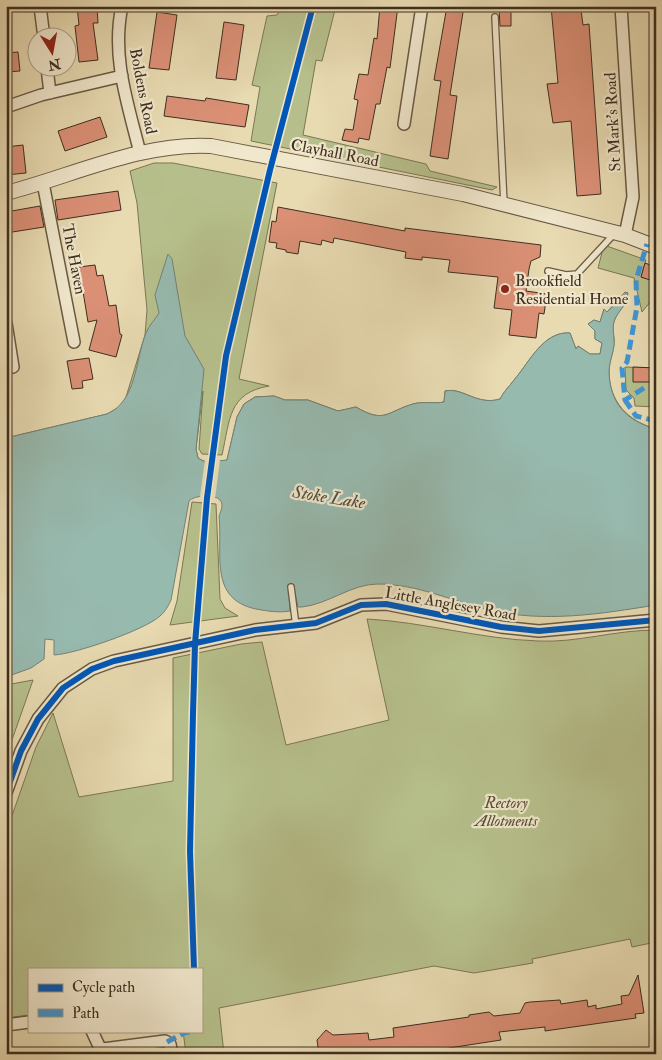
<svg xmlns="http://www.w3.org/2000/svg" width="662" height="1060" font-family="'IM FELL Double Pica',serif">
<rect width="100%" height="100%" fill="#e8dab1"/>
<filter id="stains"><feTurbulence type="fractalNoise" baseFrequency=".004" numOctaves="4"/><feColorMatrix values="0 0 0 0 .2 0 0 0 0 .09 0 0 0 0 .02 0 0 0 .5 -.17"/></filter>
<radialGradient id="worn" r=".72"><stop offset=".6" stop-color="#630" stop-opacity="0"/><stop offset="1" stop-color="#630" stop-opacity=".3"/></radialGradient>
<!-- green -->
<path fill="#b6bf8b" stroke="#7a7756" d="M282,6H336L322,61L316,60L303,135L426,164L430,171L497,187L492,190L251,141L260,87L252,85L267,16L277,15Z
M154,163H173L277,183L239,379L269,386C228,393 230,420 222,455L202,454L199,449L203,391L196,449L198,458C206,464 218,463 227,460L237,417L244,404L255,397L274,396L285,400H308L338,411L356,407C385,424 386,412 413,404C423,401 434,404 444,402L445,391C463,387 477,406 500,399C504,391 509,387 514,380C529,363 543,331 570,333L576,349L578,346L590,354H600L602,343L595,339V331L588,324L594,320L600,322L604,309L607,312L625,292L628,293C627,305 615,313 613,325C612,331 615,338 614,344C613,353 609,362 609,371C609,402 628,421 656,429L501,400L484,403H449L228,472L6,438L107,414L121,406L126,397L145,335L147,310L137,203L130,171Z
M604,245L646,260L641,277L656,281V295L642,312L634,278L598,268Z
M625,367L656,368V407L635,406L634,398L626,390Z
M192,502L216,504L220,599L225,608L238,616L170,625L177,601Z
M367,619C424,622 480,639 538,641C577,643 615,630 656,630V942L632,947L630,939L532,959L533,963L474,973L434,966L219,1008L224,1054H186L183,1031H201V969H29V1015L6,1018V833L36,747L53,713L79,797L173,781V658L241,644L262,642L286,745L389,720Z
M33,680L7,754L6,757V685Z"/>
<!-- water -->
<path fill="#97baaf" stroke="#738276" d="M168,254L172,259L185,336L204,369L196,449L198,458L205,462L227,460L237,417L244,404L255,397L274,396L285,400H308L338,411L356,407C385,424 386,412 413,404C423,401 434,404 444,402L445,391C463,387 477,406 500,399C504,391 509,387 514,380C529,363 543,331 570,333L576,349L578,346L590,354H600L602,343L595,339V331L588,324L594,320L600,322L604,309L607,312L627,292C630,302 619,310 615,319C611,328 615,336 614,346C613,354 609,363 609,372C610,404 627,421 656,429V605C600,614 545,623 489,610C452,601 417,584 378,584C351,584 329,604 302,607H298L295,593L289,594L290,611C278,613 267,611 256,609C208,599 223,553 219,516C221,511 224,504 220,500C215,494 194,495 189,501L171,600C168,606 166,611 160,616C145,630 75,654 54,655V640L45,639L44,659L31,668L6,677V438L107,414C137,401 135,360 146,333C149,325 155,320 159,313L155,295Z"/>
<!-- pier -->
<path fill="#e8dab1" d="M205,459L220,460L215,499L200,497Z"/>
<!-- building -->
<path fill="#db9076" stroke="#3e2f20" d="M77,6H97L98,23H93L98,60L79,62L75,26L79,25Z
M380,6H398L390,68L387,67L380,104H376L369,140L359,138L358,143L342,140L345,129L353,130L358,100L354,99L359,74L368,75L374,38L377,39Z
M447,6H464L450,95L457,96L448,159L430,156L441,81L434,80Z
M551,6H570V11L581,10L583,25L589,24L601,194L577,196L571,121L553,123L547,84L558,83Z
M499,8H511V26H500Z
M157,12L177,15L169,70L149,68Z
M224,22L244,25L236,80L216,78Z
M18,52L20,71L6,72V53Z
M167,96L205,101L206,98L249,105L245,127L164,116Z
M100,117L107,137L65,151L58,131Z
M23,145L26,173L6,175V147Z
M118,191L121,210L58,220L55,200Z
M40,206L44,227L6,233V212Z
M278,207L405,231V228L541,245L540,257L531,261L529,269L526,291L547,294L544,314L539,313L536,338L509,335L512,310L494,308L498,277L448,272L450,260L422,257V260L405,258L406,252L334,238L333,243L322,240L321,245L300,241L298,254L286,252V250L276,248L277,243L269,242L272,221L276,222Z
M645,263L656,267V282L641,277Z
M95,265L97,276L103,275L109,306L116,305L120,334L122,335L116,357L89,350L97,320L88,322L79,267Z
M89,358L93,379L82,381L83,388L72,389L67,361Z
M633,367L656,368V382H633Z
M638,975L644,1013L635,1014L636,1018L545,1031V1027L499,1032L501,1040L410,1054H319L317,1040L326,1030L333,1035L368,1033L369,1040L394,1037L393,1028L469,1017V1015L489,1012L494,1016L520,1013L525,1003L530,1002L560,1000L561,1004L587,1000L588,1007L596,1005V1009L622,1004L621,996L629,995Z"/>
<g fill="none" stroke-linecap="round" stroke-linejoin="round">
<defs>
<path id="service" d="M495,17L504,204
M548,271L566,275L577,274L615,233
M291,587L296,626"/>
<path id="minor" d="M40,6L44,38
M122,6C111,57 128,104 140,153
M621,6L633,197L625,235
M47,68L50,93
M6,107L41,95L122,76
M404,124L422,6
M43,183L74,342
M6,323L13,367
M6,793L21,751L38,719L63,688L92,669L114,661L255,630L316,623L361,605L386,604L501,627L539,631L656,620
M6,1025L29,1022
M92,1031L99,1046L103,1049L165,1041L170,1044L172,1054"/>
<path id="tertiary" d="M6,193C72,176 142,142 211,146L463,194L625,235L656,247"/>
</defs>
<!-- service casing -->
<use href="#service" stroke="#685a44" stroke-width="8"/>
<!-- minor casing -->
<use href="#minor" stroke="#685a44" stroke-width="14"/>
<!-- tertiary casing -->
<use href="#tertiary" stroke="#685a44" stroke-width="16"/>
<!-- service -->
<use href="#service" stroke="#f0e7cc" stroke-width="5.5"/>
<!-- minor -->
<use href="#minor" stroke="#f0e7cc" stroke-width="11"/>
<!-- tertiary -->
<use href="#tertiary" stroke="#f0e7cc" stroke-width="14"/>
<!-- quiet -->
<path stroke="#3f97d5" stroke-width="5" stroke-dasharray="10 5" stroke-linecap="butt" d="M644,388L625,400L622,368L627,362L637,307L636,280L647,244
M625,400L636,416L656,421
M167,1042L184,1033L194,1031"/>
<defs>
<path id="cycleway" d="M6,793L21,751L38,719L63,688L92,669L114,661L255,630L316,623L361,605L386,604L501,627L539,631L656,620
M194,969L190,851L193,713L195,644L207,498L226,356L270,170L313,6"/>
</defs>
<!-- cycleway casing -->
<use href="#cycleway" stroke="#f0e7cc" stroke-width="9"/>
<!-- cycleway -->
<use href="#cycleway" stroke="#0057b8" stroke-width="6"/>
</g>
<!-- markers -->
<circle fill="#8f2418" stroke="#f0e7cc" stroke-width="2" cx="505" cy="289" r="5"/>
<g text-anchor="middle" stroke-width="4.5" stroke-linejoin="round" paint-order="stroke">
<!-- street labels -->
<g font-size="16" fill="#3e2f20" stroke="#f0e7cc">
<text transform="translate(144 91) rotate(79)" y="6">Boldens Road</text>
<text transform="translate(612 122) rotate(-93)" y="6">St Mark's Road</text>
<text transform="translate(335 152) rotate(11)" y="6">Clayhall Road</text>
<text transform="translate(75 259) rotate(79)" y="6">The Haven</text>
<text transform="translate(451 603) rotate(10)" y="6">Little Anglesey Road</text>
</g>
<!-- poi labels -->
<g font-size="16" fill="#3e2f20" stroke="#f0e7cc" text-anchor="start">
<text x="515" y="286">Brookfield<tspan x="515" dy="18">Residential Home</tspan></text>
</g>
<!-- park labels -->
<g font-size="16" font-style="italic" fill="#564c35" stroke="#f0e7cc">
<text x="506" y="808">Rectory<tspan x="506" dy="18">Allotments</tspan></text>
</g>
<!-- water labels -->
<g font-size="18" font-style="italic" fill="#504b3d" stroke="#f0e7cc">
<text transform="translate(329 497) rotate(9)" y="6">Stoke Lake</text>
</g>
</g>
<!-- margin -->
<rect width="662" height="1060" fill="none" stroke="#e8dab1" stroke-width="25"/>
<rect x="8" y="8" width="647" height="1045" fill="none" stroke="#3e2f20" stroke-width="2.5"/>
<rect x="12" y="12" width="637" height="1035" fill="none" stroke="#3e2f20"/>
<!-- legend -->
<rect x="28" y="968" width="175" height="65" fill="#f0e7cc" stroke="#a99d87"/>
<rect x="38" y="984" width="25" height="8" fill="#0057b8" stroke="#a99d87"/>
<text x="72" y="992" font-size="15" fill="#3e2f20">Cycle path</text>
<rect x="38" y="1009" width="25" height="8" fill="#3f97d5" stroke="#a99d87"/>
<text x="72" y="1018" font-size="15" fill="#3e2f20">Path</text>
<!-- north arrow -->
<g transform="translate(52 52) rotate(169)"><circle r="24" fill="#f0e7cc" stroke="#a99d87"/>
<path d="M0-4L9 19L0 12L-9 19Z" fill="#8f2418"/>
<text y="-8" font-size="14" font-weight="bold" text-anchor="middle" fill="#3e2f20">N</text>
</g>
<rect width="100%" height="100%" filter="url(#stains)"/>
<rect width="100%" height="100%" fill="url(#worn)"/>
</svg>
